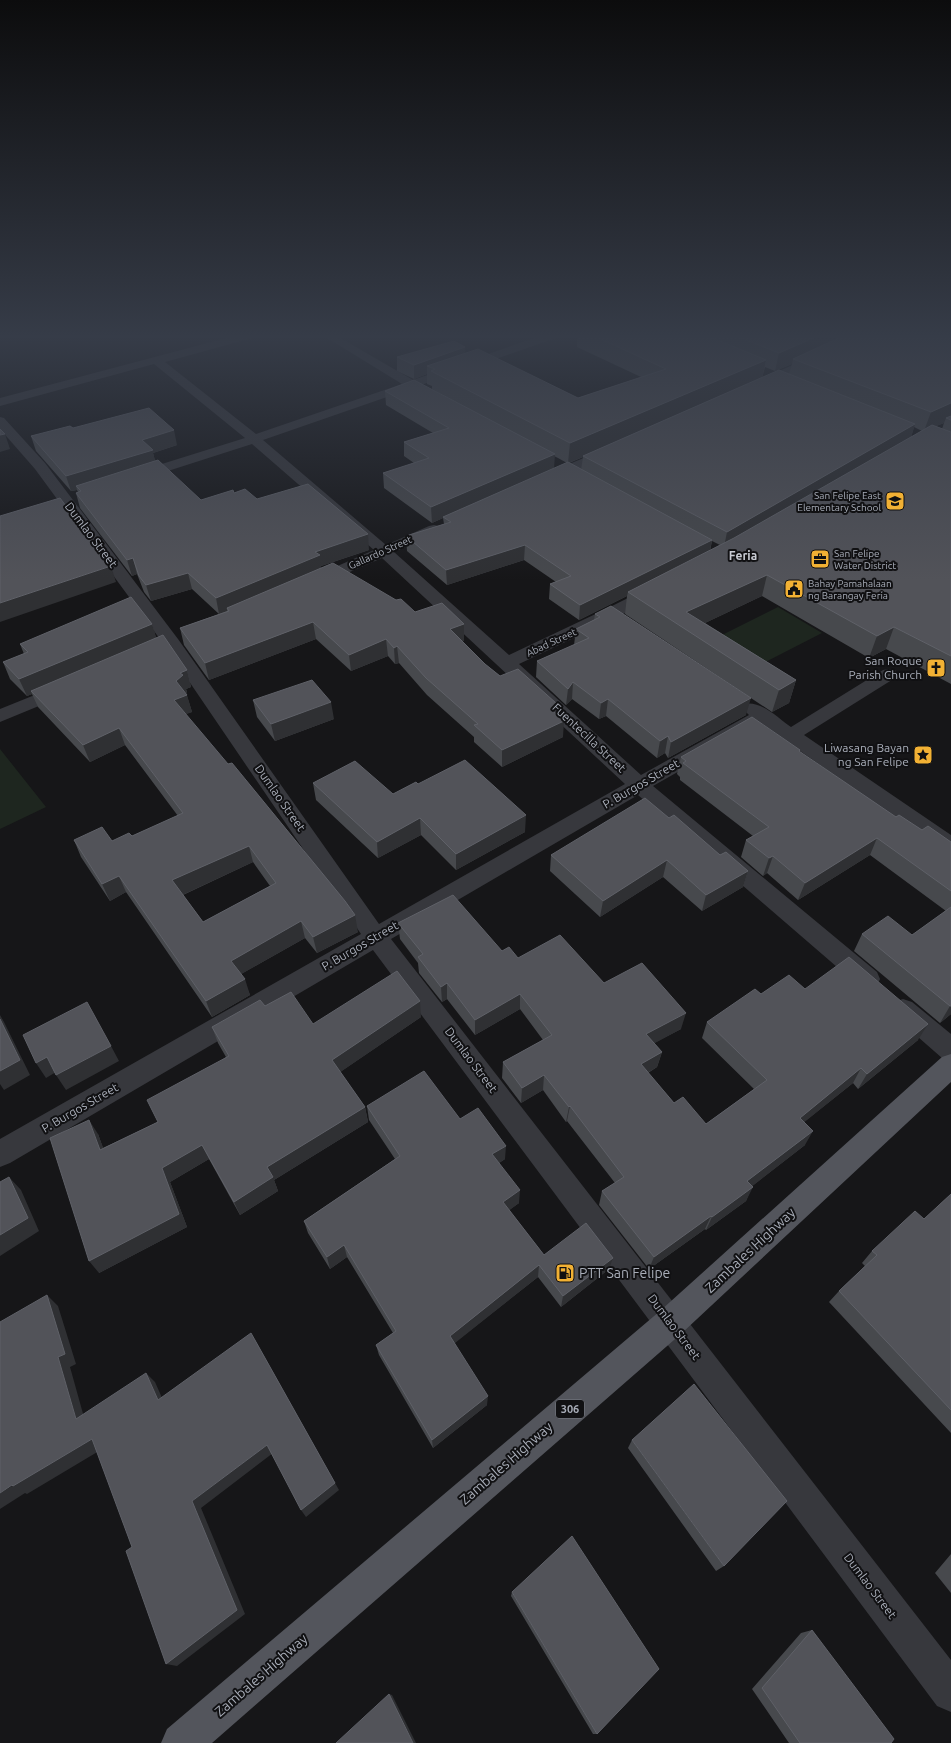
<svg xmlns="http://www.w3.org/2000/svg" width="951" height="1743" font-family="Ubuntu,sans-serif">
<rect width="100%" height="100%" fill="#161618"/>
<!-- green -->
<path fill="#1e261f" d="M778,607L822,633L748,671L706,643Z
M0,749L46,807L0,829Z"/>
<g fill="none" stroke-linecap="round" stroke-linejoin="round">
<!-- minor -->
<path fill="#37383d" fill-rule="evenodd" d="M234,336H253L252,338L165,362L256,434L402,384L324,336H337L413,380L540,336H557L556,338L421,385L425,389L423,392L419,393L410,389L263,440L386,545L429,526L434,525L439,526L441,529L439,532L394,552L509,655L604,610L646,589L652,587L658,589L660,592L658,595L616,618L519,664L641,775L749,715L742,708L744,704C761,700 778,718 791,727L883,670L889,669L895,670L898,674L895,678L804,735L951,835V854L943,852L762,724L653,786L877,972L880,979L877,986L868,989L859,986L638,795L391,939L951,1660V1712L937,1706L373,950L10,1163L0,1167V1139L361,934L165,646L35,469L0,429V417L4,418L45,463L178,639L379,924L625,784L382,558L322,584L316,586L310,584L308,581L310,578L374,550L252,444L143,479H133L131,476L133,473L245,438L154,364L0,406V398Z
M859,336H874L762,388H754L752,385L754,382Z
M610,447L615,448L617,451L615,454L553,481H543L541,478L543,475Z
M62,684L68,686L71,690L68,694L0,722V709Z
M903,999L912,1002L951,1034V1061L942,1058L894,1016L891,1009L894,1002Z"/>
<!-- major -->
<path fill="#53555c" fill-rule="evenodd" d="M951,1054V1082L682,1333L212,1743H161L167,1729L660,1311L942,1057Z"/>
</g>
<!-- wall -->
<path fill="#47494d" fill-rule="evenodd" d="M577,336H951V684L886,649L869,658L762,596L705,623L796,680L789,703L772,712L625,614L627,596L579,620L549,599L550,584L556,582L524,560L447,585L407,551L406,536L444,524L443,518L432,523L384,488L383,473L414,463L404,456V442L433,433L386,405L385,391L455,402L432,389V386L427,384V374L414,379L397,371V357L465,353L578,398L641,377L577,347ZM792,364L789,374L762,378L765,367L775,371ZM944,423L942,429L936,426ZM914,427L922,431L911,437ZM554,456L558,458L567,463L554,469ZM583,457L581,470L569,463ZM712,541L720,545L710,551Z
M73,428L177,445L153,453L155,461L201,500L234,493L257,499L369,550L321,566V568L396,600L415,612L464,624V641H462L485,664L500,676L555,713L563,737L502,767L474,742V737L427,695L399,663L395,664L388,656L351,671L316,639L209,680L184,645L180,628L219,614L192,589L151,601L144,592L137,574L132,576L80,508L76,493L78,492L77,490L71,491L36,451L31,436Z
M595,614L746,715L668,758L665,753L657,758L606,716L599,719L572,699L566,705L536,677L537,661L574,645L576,629L594,620Z
M152,624L156,638L187,670L191,687L186,689L187,692L186,693L192,712L185,714L358,932L317,953L305,938L241,974L250,995L212,1017L126,892L110,901L81,857L74,840L112,841L132,836L178,816L125,745L90,762L38,707L32,694L27,696L10,679L3,662L24,654L20,644ZM253,862L270,886L203,922L183,895Z
M253,700L334,719L275,741L257,717Z
M800,750V752L896,817L922,830L951,842V1014L940,1023L854,951L862,934L912,935L946,911L870,855L798,900L767,873L763,876L741,857L746,840L753,836L680,780V777L677,774L681,757Z
M313,783L393,794L418,784L525,832L456,870L421,835L378,858L316,800Z
M669,818L720,855L748,871L743,887L702,911L663,877L600,917L550,871L551,855Z
M398,923L502,951L518,958L604,983L681,1029L654,1043L662,1052L657,1067L648,1073L674,1103L706,1124L754,1089L702,1038L707,1022L761,994L805,989L918,1040L858,1089L853,1083L804,1122L805,1145L752,1186L746,1201L706,1230L705,1229L649,1269L599,1205L602,1191L615,1183L567,1121L566,1122L543,1090L521,1103L502,1078L503,1062L543,1040L520,1009L475,1035L447,999L442,1002L419,973L418,963L400,939Z
M265,1006L313,1024L421,1017L340,1072L365,1107L368,1122L274,1180L278,1191L240,1215L209,1159L170,1182L187,1227L99,1273L98,1134L103,1148L158,1122L226,1057L218,1043L212,1027Z
M367,1106L460,1119L505,1159L499,1163L519,1203L509,1210L544,1255L609,1269L561,1307L538,1277L454,1343L487,1405L433,1448L379,1355L376,1345L393,1333L347,1257L330,1269L308,1233L304,1221L395,1159L369,1120Z
M951,1194V1433L829,1302L839,1291L865,1266L862,1263L872,1251L924,1219Z
M632,1440L724,1566L716,1571L628,1448Z
M951,1554V1593L935,1573Z
M512,1592L597,1734H593L511,1596Z
M812,1630L891,1743H789L752,1689L801,1633Z"/>
<!-- shaded-wall -->
<path fill="#2f3033" d="M818,336H854L793,359L792,364L775,371L779,353Z
M465,347L466,361L435,369L427,366V374L414,379V365Z
M766,360L762,378L583,456V457L568,463L570,443Z
M951,403V420L946,418L944,423L924,431L931,412Z
M915,424L911,438L724,547L727,532Z
M174,430L177,445L153,453L156,464L76,486L77,490L71,491L66,476L142,440Z
M5,434L10,449L0,452V435Z
M555,454L554,469L443,517V518L432,523L431,507Z
M368,534L369,550L321,566L322,571L227,608V611L219,614L216,598L315,552Z
M712,540L709,555L628,592L627,596L579,620L580,605Z
M525,545L524,560L447,585L446,570Z
M133,558L137,574L132,576L127,560Z
M111,566L116,582L0,622V603Z
M188,573L192,589L151,601L146,585Z
M767,575L762,596L688,631L686,612Z
M313,622L316,639L209,680L205,663Z
M152,624L157,640L31,691L32,694L27,696L19,679Z
M464,624V641L450,645V629Z
M894,627L886,649L869,658L877,636Z
M386,639L388,656L351,671L349,655Z
M397,646L399,663L395,664L394,648Z
M187,670L191,687L186,689L187,692L182,697L187,695L192,712L179,717L174,700L176,681L180,673Z
M796,680L789,703L772,712L779,690Z
M573,682L572,699L566,705L568,689Z
M751,698L746,715L668,758L671,742Z
M608,699L606,716L599,719L601,703Z
M331,702L334,719L275,741L271,724Z
M556,703L554,720L551,709Z
M564,721L563,737L502,767V750Z
M119,728L125,745L90,762L83,745Z
M668,736L665,753L657,758L660,741Z
M526,815L525,832L456,870V854Z
M420,818L421,835L378,858L377,842Z
M877,838L870,855L798,900L805,883Z
M249,846L253,862L178,897L172,880Z
M773,856L767,873L763,876L769,858Z
M667,860L663,877L600,917L603,901Z
M748,871L743,887L702,911L706,895Z
M119,876L126,892L110,901L102,884Z
M355,915L358,932L317,953L313,937Z
M301,921L305,938L236,977L231,961Z
M245,979L250,995L212,1017L206,1001Z
M447,983V999L442,1002L441,987Z
M520,994V1009L475,1035V1020Z
M420,1001L421,1017L336,1075L332,1060Z
M950,1006H951V1014L940,1023Z
M686,1013L681,1029L642,1050L646,1034Z
M0,1015L4,1022L30,1075L4,1090L0,1084Z
M928,1024L918,1040L858,1089L867,1074Z
M111,1046L119,1061L66,1090L56,1075Z
M662,1052L657,1067L637,1079L641,1064Z
M47,1057L56,1072L46,1078L36,1063Z
M861,1068L853,1083L792,1132L800,1118Z
M544,1075L543,1090L521,1103L522,1088Z
M570,1106L567,1121L566,1122L569,1107Z
M365,1107L368,1122L274,1180L278,1191L240,1215L234,1202L267,1167Z
M89,1120L98,1134L109,1164L100,1150Z
M813,1131L805,1145L741,1195L747,1181Z
M202,1145L209,1159L170,1182L187,1227L99,1273L89,1261L162,1168Z
M506,1146L505,1159L491,1168L492,1154Z
M9,1177L21,1190L39,1231L0,1256V1235Z
M753,1187L746,1201L706,1230L712,1217Z
M520,1190L519,1203L503,1215V1202Z
M711,1216L705,1229L649,1269L654,1257Z
M344,1245L347,1257L330,1269L327,1257Z
M613,1258L609,1269L561,1307L563,1296Z
M539,1265L538,1277L450,1347V1336Z
M47,1295L58,1306L76,1364L70,1367L87,1428L76,1419L58,1357Z
M251,1333L339,1490L306,1517L301,1510Z
M146,1373L155,1382L167,1409L158,1400Z
M488,1396L487,1405L433,1448L432,1440Z
M92,1439L104,1448L27,1494L25,1493L0,1509V1493Z
M267,1445L273,1453L201,1508L245,1614L177,1666L166,1664L192,1501Z
M389,1694L392,1695L416,1743H413Z"/>
<!-- building -->
<path fill="#525359" stroke="#5f6168" fill-rule="evenodd" d="M594,336H708L766,360L570,443L431,371L435,369L427,366L478,349L578,398L666,369Z
M736,336H818L779,353Z
M843,336H951V403L931,412L793,359Z
M454,341L465,347L414,365L397,357Z
M779,370L915,424L727,532L583,456Z
M414,380L555,454L431,507L383,473L429,458L404,442L449,428L385,391Z
M149,408L174,430L142,440L153,450L66,476L31,436L70,426L73,428Z
M951,416V420L946,418Z
M932,425L951,432V656L894,627L877,636L767,575L686,612L796,680L779,690L628,592L734,538Z
M0,429L5,434L0,435Z
M158,460L201,500L233,490L234,493L245,489L257,499L308,484L368,534L315,552L320,555L216,598L188,573L146,585L139,576L133,558L127,560L76,493L81,491L76,486Z
M568,462L712,540L580,605L550,584L571,576L525,545L446,570L406,536L451,522L443,517Z
M60,498L111,566L0,603V516Z
M333,563L396,600L401,599L415,612L442,603L464,624L450,629L485,664L500,676L518,669L556,703L551,709L564,721L502,750L474,725L478,724L426,678L397,646L394,648L386,639L349,655L313,622L205,663L180,628L229,611L227,608Z
M131,597L152,624L19,679L3,662L28,652L20,644Z
M611,606L751,698L671,742L668,736L660,741L608,699L601,703L573,682L568,689L537,661L589,638L576,629L600,617L595,614Z
M163,635L187,670L180,673L183,675L176,681L187,695L174,700L228,764L232,763L345,901L355,915L313,937L301,921L231,961L245,979L206,1001L119,876L102,884L74,840L102,827L112,841L129,833L132,836L183,813L119,728L83,745L31,691ZM249,846L276,883L203,922L172,880Z
M312,680L331,702L271,724L253,700Z
M752,717L800,750L799,751L896,817L899,815L922,830L928,826L951,842V891L877,838L805,883L773,856L769,858L746,840L769,827L683,763L686,761L681,757Z
M465,760L526,815L456,854L420,818L377,842L313,783L355,761L393,794L416,782L418,784Z
M645,798L669,818L674,815L720,855L726,852L748,871L706,895L667,860L603,901L551,855Z
M453,895L502,951L509,947L518,958L560,935L604,983L642,963L686,1013L646,1034L662,1052L641,1064L674,1103L683,1097L706,1124L767,1080L707,1022L755,989L761,994L789,975L805,989L849,957L928,1024L867,1074L861,1068L800,1118L813,1131L747,1181L753,1187L712,1217L711,1216L654,1257L602,1191L624,1177L570,1106L569,1107L544,1075L522,1088L503,1062L552,1035L520,994L475,1020L447,983L441,987L418,957L423,954L398,923Z
M951,907V1006H950L862,934L888,916L912,935Z
M397,971L420,1001L332,1060L365,1107L267,1167L273,1177L234,1202L202,1145L162,1168L179,1214L89,1261L50,1138L89,1120L100,1150L158,1122L147,1100L229,1056L212,1027L260,1000L265,1006L291,992L313,1024Z
M87,1002L111,1046L56,1075L47,1057L36,1063L23,1035Z
M0,1019L20,1060L0,1071Z
M424,1071L460,1119L478,1108L506,1146L492,1154L520,1190L503,1202L544,1255L586,1223L613,1258L563,1296L539,1265L450,1336L488,1396L432,1440L376,1345L396,1331L344,1245L327,1257L304,1221L400,1156L367,1106Z
M9,1177L28,1218L0,1235V1182Z
M951,1194V1410L839,1291L877,1255L872,1251L915,1211L924,1219Z
M47,1295L65,1354L58,1357L76,1419L146,1373L158,1400L251,1333L335,1483L301,1510L267,1445L192,1501L237,1610L166,1664L126,1551L132,1547L92,1439L13,1486L12,1485L0,1493V1322Z
M694,1384L787,1501L724,1566L632,1440Z
M572,1536L659,1669L597,1734L512,1592Z
M812,1630L894,1739L891,1743H800L762,1688Z
M389,1694L413,1743H336Z"/>
<!-- sky -->
<linearGradient id="sky" x2="0" y2="1"><stop stop-color="#0c0c0d"/><stop offset="0.58" stop-color="#363c48"/><stop offset="1" stop-color="#363c48" stop-opacity="0"/></linearGradient>
<rect width="951" height="580" fill="url(#sky)"/>
<!-- icons -->
<defs>
<symbol id="school-square" viewBox="-11 -11 22 22"><rect x="-9" y="-9" width="18" height="18" rx="4" fill="#f2b134" stroke="#111113"/><path d="M0-5L7-2L0 1L-7-2ZM-4 1L0 2.5L4 1V4Q0 6-4 4Z" fill="#111"/></symbol>
<symbol id="office-square" viewBox="-11 -11 22 22"><rect x="-9" y="-9" width="18" height="18" rx="4" fill="#f2b134" stroke="#111113"/><path d="M-6-3h4V-5.5h4V-3h4V5H-6ZM-1-4.5V-3h2v-1.5ZM-6 0V1H6V0Z" fill="#111"/></symbol>
<symbol id="civic-square" viewBox="-11 -11 22 22"><rect x="-9" y="-9" width="18" height="18" rx="4" fill="#f2b134" stroke="#111113"/><path d="M-.6-6.5H3V-4.5H.6V-3L4-1V1h2V6H-6V1h2V-1L-.6-3ZM-1.2 2.5V6h2.4V2.5Z" fill="#111"/></symbol>
<symbol id="church-square" viewBox="-11 -11 22 22"><rect x="-9" y="-9" width="18" height="18" rx="4" fill="#f2b134" stroke="#111113"/><path d="M-1.2-6h2.4v3.5h3.3v2.4h-3.3V6h-2.4V-.1h-3.3v-2.4h3.3Z" fill="#111"/></symbol>
<symbol id="sight-square" viewBox="-11 -11 22 22"><rect x="-9" y="-9" width="18" height="18" rx="4" fill="#f2b134" stroke="#111113"/><path d="M0-6L1.8-2.2L6-1.7L2.9 1.2L3.7 5.4L0 3.3L-3.7 5.4L-2.9 1.2L-6-1.7L-1.8-2.2Z" fill="#111"/></symbol>
<symbol id="fuel-square" viewBox="-11 -11 22 22"><rect x="-9" y="-9" width="18" height="18" rx="4" fill="#f2b134" stroke="#111113"/><path d="M-5.5-6h7V0h2V4h1.3V-2.5L3-4.5l.8-.8L6-3V5H2.5V1h-1V6h-7ZM-4.2-4.7v3.2H.2V-4.7Z" fill="#111"/></symbol>
</defs>
<g fill-rule="evenodd">
<use href="#school-square" x="884" y="490" width="22" height="22"/>
<use href="#office-square" x="809" y="548" width="22" height="22"/>
<use href="#civic-square" x="783" y="578" width="22" height="22"/>
<use href="#church-square" x="925" y="657" width="22" height="22"/>
<use href="#sight-square" x="912" y="744" width="22" height="22"/>
<use href="#fuel-square" x="554" y="1262" width="22" height="22"/>
</g>
<g text-anchor="middle" stroke-width="4" stroke-linejoin="round" paint-order="stroke">
<!-- far-poi labels -->
<g font-size="10" fill="#a8adb8" stroke="#111113" text-anchor="start">
<text x="881" y="499" text-anchor="end">San Felipe East<tspan x="881" dy="12">Elementary School</tspan></text>
<text x="834" y="557">San Felipe<tspan x="834" dy="12">Water District</tspan></text>
<text x="808" y="587">Bahay Pamahalaan<tspan x="808" dy="12">ng Barangay Feria</tspan></text>
</g>
<!-- far-street labels -->
<g font-size="10" fill="#a8adb8" stroke="#111113">
<text transform="translate(380 552) rotate(-24)" y="4">Gallardo Street</text>
<text transform="translate(551 642) rotate(-25)" y="4">Abad Street</text>
</g>
<!-- shield labels -->
<rect fill="#111113" stroke="#7b7e86" stroke-width="1" x="556" y="1400" width="28" height="18" rx="3"/>
<g font-size="11" font-weight="bold" fill="#a8adb8">
<text x="570" y="1413">306</text>
</g>
<!-- street labels -->
<g font-size="12" fill="#a8adb8" stroke="#111113">
<text transform="translate(91 535) rotate(53)" y="4">Dumlao Street</text>
<text transform="translate(589 738) rotate(43)" y="4">Fuentecilla Street</text>
<text transform="translate(641 784) rotate(-30)" y="4">P. Burgos Street</text>
<text transform="translate(280 798) rotate(55)" y="4">Dumlao Street</text>
<text transform="translate(360 946) rotate(-30)" y="4">P. Burgos Street</text>
<text transform="translate(471 1060) rotate(53)" y="4">Dumlao Street</text>
<text transform="translate(80 1108) rotate(-30)" y="4">P. Burgos Street</text>
<text transform="translate(674 1327) rotate(53)" y="4">Dumlao Street</text>
<text transform="translate(870 1586) rotate(53)" y="4">Dumlao Street</text>
</g>
<!-- far-quarter labels -->
<g font-size="12" font-weight="bold" fill="#c9ccd4" stroke="#111113">
<text x="743" y="560">Feria</text>
</g>
<!-- poi labels -->
<g font-size="12" fill="#a8adb8" stroke="#111113" text-anchor="end">
<text x="922" y="665">San Roque<tspan x="922" dy="14">Parish Church</tspan></text>
<text x="909" y="752">Liwasang Bayan<tspan x="909" dy="14">ng San Felipe</tspan></text>
</g>
<!-- near-street labels -->
<g font-size="14" fill="#a8adb8" stroke="#111113">
<text transform="translate(750 1250) rotate(-43)" y="5">Zambales Highway</text>
<text transform="translate(506 1463) rotate(-41)" y="5">Zambales Highway</text>
<text transform="translate(261 1675) rotate(-41)" y="5">Zambales Highway</text>
</g>
<!-- near-poi labels -->
<g font-size="14" fill="#a8adb8" stroke="#111113" text-anchor="start">
<text x="579" y="1278">PTT San Felipe</text>
</g>
</g>
</svg>
